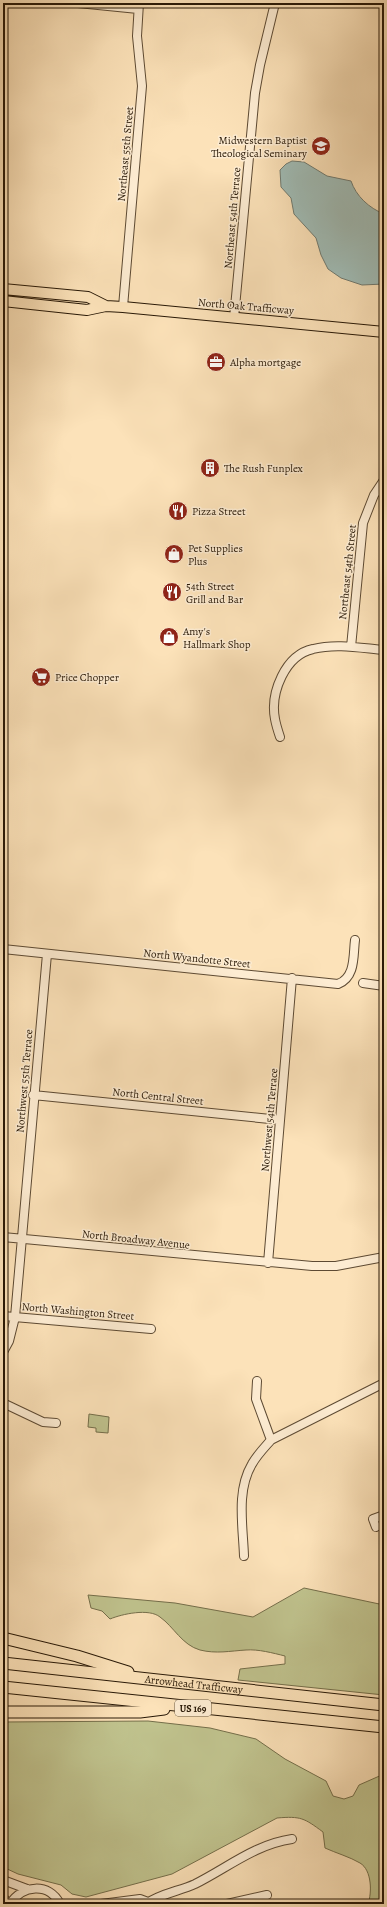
<svg xmlns="http://www.w3.org/2000/svg" width="387" height="1907" font-family="Alegreya,serif">
<rect width="100%" height="100%" fill="#fce2b9"/>
<filter id="stains"><feTurbulence type="fractalNoise" baseFrequency=".005" numOctaves="4"/><feColorMatrix values="0 0 0 0 .2 0 0 0 0 .09 0 0 0 0 .02 0 0 0 .5 -.17"/></filter>
<radialGradient id="worn" r=".72"><stop offset=".6" stop-color="#630" stop-opacity="0"/><stop offset="1" stop-color="#630" stop-opacity=".3"/></radialGradient>
<!-- green -->
<path fill="#c0c38e" stroke="#746e4a" d="M89,1414L109,1417L108,1433L96,1432V1428L88,1427Z
M304,1588L384,1605V1695L238,1680L240,1669L285,1664V1656C273,1653 258,1649 246,1650C230,1651 216,1654 200,1650C182,1645 174,1627 160,1617C149,1608 122,1614 110,1619L102,1611L91,1608L88,1595L175,1603L253,1617Z
M148,1721L210,1728L256,1739L285,1759L326,1781L333,1796L344,1799L353,1796L359,1785L384,1774V1904H368C372,1893 372,1870 360,1863C350,1857 336,1853 325,1848L323,1832C304,1818 301,1816 277,1818L172,1874L86,1897L72,1894L61,1885L18,1874L3,1867V1722Z"/>
<!-- water -->
<path fill="#a0bcb6" stroke="#707a70" d="M292,161L304,162L327,176L351,181C356,196 369,208 384,214V284L362,285L341,278L328,269L321,255L316,238L294,214L291,198L281,187L280,170L286,164Z"/>
<g fill="none" stroke-linecap="round" stroke-linejoin="round">
<defs>
<path id="minor" d="M78,3L138,9
M123,307L142,86L137,36L139,3
M234,318L255,93L260,65L275,3
M351,647L363,523L374,495L384,480
M280,737C278,731 276,725 275,719C270,693 285,655 313,649C336,643 361,648 384,650
M3,949L338,984C356,977 353,955 355,940
M363,983L384,986
M33,1095L280,1120
M3,1237L312,1266H336L384,1257
M268,1263L292,978
M3,1316L151,1329
M3,1352L9,1341L15,1317L47,954
M257,1381L256,1399L271,1440
M3,1403L43,1422L56,1423
M376,1527L373,1519L384,1515
M244,1556C243,1526 236,1491 252,1464C257,1455 264,1448 271,1440L384,1383
M3,1880L27,1889
M3,1897L8,1904
M10,1904C22,1885 49,1882 60,1904
M101,1904L140,1899L148,1902
M146,1904C159,1894 180,1891 195,1884C227,1868 256,1844 292,1839
M227,1904L267,1895"/>
<path id="major" d="M3,289L88,297L106,306
M3,301L87,310L106,306L123,307L384,332"/>
<g id="highway">
<path d="M3,1638L77,1656L128,1672"/>
<path id="s1" d="M3,1663L384,1705"/>
<path d="M3,1687L384,1727"/>
<path d="M3,1712H140L164,1709"/>
</g>
</defs>
<!-- minor casing -->
<use href="#minor" stroke="#5d4a33" stroke-width="10"/>
<!-- major casing -->
<use href="#major" stroke="#281806" stroke-width="12"/>
<!-- highway casing -->
<use href="#highway" stroke="#281806" stroke-width="13"/>
<!-- minor -->
<use href="#minor" stroke="#fdecd2" stroke-width="8"/>
<!-- major -->
<use href="#major" stroke="#fce2b9" stroke-width="10"/>
<!-- highway -->
<use href="#highway" stroke="#fce2b9" stroke-width="11"/>
</g>
<!-- icons -->
<defs>
<symbol id="university-disc" viewBox="-11 -11 22 22"><circle r="9.5" fill="#8f2418" stroke="#fdecd2"/><path d="M0-5L7-2L0 1L-7-2ZM-4 1L0 2.5L4 1V4Q0 6-4 4Z" fill="#fff"/></symbol>
<symbol id="office-disc" viewBox="-11 -11 22 22"><circle r="9.5" fill="#8f2418" stroke="#fdecd2"/><path d="M-6-3h4V-5.5h4V-3h4V5H-6ZM-1-4.5V-3h2v-1.5ZM-6 0V1H6V0Z" fill="#fff"/></symbol>
<symbol id="building-disc" viewBox="-11 -11 22 22"><circle r="9.5" fill="#8f2418" stroke="#fdecd2"/><path d="M-4-6H4V6H1V3H-1V6H-4ZM-2.5-4.3h1.7v1.8h-1.7ZM.8-4.3h1.7v1.8H.8ZM-2.5-1h1.7V.8h-1.7ZM.8-1h1.7V.8H.8Z" fill="#fff"/></symbol>
<symbol id="restaurant-disc" viewBox="-11 -11 22 22"><circle r="9.5" fill="#8f2418" stroke="#fdecd2"/><path d="M-5-6h1v4h1v-4h1v4h1v-4h1v5L-1.5 .5V6h-2V.5L-5-1ZM5-6V6H3V1.5H1.5Q1.5-4 5-6Z" fill="#fff"/></symbol>
<symbol id="shop-disc" viewBox="-11 -11 22 22"><circle r="9.5" fill="#8f2418" stroke="#fdecd2"/><path d="M-5-2.5h2.3a2.7 3.5 0 0 1 5.4 0H5L5.5 6h-11ZM-1.5-2.5h3a1.5 2.3 0 0 0-3 0Z" fill="#fff"/></symbol>
<symbol id="supermarket-disc" viewBox="-11 -11 22 22"><circle r="9.5" fill="#8f2418" stroke="#fdecd2"/><path d="M-6-5.5h2.5l.6 2H6L4.5 2H-2.5L-4.4-4H-6ZM-1.5 3.2a1.3 1.3 0 1 0 .1 0ZM3 3.2a1.3 1.3 0 1 0 .1 0Z" fill="#fff"/></symbol>
</defs>
<g fill-rule="evenodd">
<use href="#university-disc" x="310" y="135" width="22" height="22"/>
<use href="#office-disc" x="205" y="351" width="22" height="22"/>
<use href="#building-disc" x="199" y="457" width="22" height="22"/>
<use href="#restaurant-disc" x="167" y="500" width="22" height="22"/>
<use href="#shop-disc" x="163" y="543" width="22" height="22"/>
<use href="#restaurant-disc" x="161" y="581" width="22" height="22"/>
<use href="#shop-disc" x="158" y="626" width="22" height="22"/>
<use href="#supermarket-disc" x="30" y="666" width="22" height="22"/>
</g>
<g text-anchor="middle" stroke-width="3" stroke-linejoin="round" paint-order="stroke">
<!-- shield labels -->
<rect fill="#fdecd2" stroke="#685843" stroke-width="1" x="175" y="1700" width="36" height="16" rx="3"/>
<g font-size="10" font-weight="bold" fill="#281806">
<text x="193" y="1712">US 169</text>
</g>
<!-- poi labels -->
<g font-size="11" fill="#281806" stroke="#fdecd2" text-anchor="start">
<text x="307" y="144" text-anchor="end">Midwestern Baptist<tspan x="307" dy="13">Theological Seminary</tspan></text>
<text x="230" y="366">Alpha mortgage</text>
<text x="224" y="472">The Rush Funplex</text>
<text x="192" y="515">Pizza Street</text>
<text x="188" y="552">Pet Supplies<tspan x="188" dy="13">Plus</tspan></text>
<text x="186" y="590">54th Street<tspan x="186" dy="13">Grill and Bar</tspan></text>
<text x="183" y="635">Amy's<tspan x="183" dy="13">Hallmark Shop</tspan></text>
<text x="55" y="681">Price Chopper</text>
</g>
<!-- street labels -->
<g font-size="11" fill="#281806" stroke="#fdecd2">
<text transform="translate(125 154) rotate(-85)" y="4">Northeast 55th Street</text>
<text transform="translate(232 218) rotate(-85)" y="4">Northeast 54th Terrace</text>
<text transform="translate(246 306) rotate(5)" y="4">North Oak Trafficway</text>
<text transform="translate(347 572) rotate(-84)" y="4">Northeast 54th Street</text>
<text transform="translate(197 958) rotate(6)" y="4">North Wyandotte Street</text>
<text transform="translate(24 1081) rotate(-85)" y="4">Northwest 55th Terrace</text>
<text transform="translate(158 1096) rotate(6)" y="4">North Central Street</text>
<text transform="translate(269 1120) rotate(-85)" y="4">Northwest 54th Terrace</text>
<text transform="translate(136 1239) rotate(6)" y="4">North Broadway Avenue</text>
<text transform="translate(78 1311) rotate(5)" y="4">North Washington Street</text>
<text dy="4" stroke="none"><textPath href="#s1" startOffset="192">Arrowhead Trafficway</textPath></text>
</g>
</g>
<!-- margin -->
<rect width="387" height="1907" fill="none" stroke="#fce2b9" stroke-width="16"/>
<rect x="4" y="4" width="379" height="1899" fill="none" stroke="#281806" stroke-width="2"/>
<rect x="8" y="8" width="371" height="1891" fill="none" stroke="#281806"/>
<rect width="100%" height="100%" filter="url(#stains)"/>
<rect width="100%" height="100%" fill="url(#worn)"/>
</svg>
